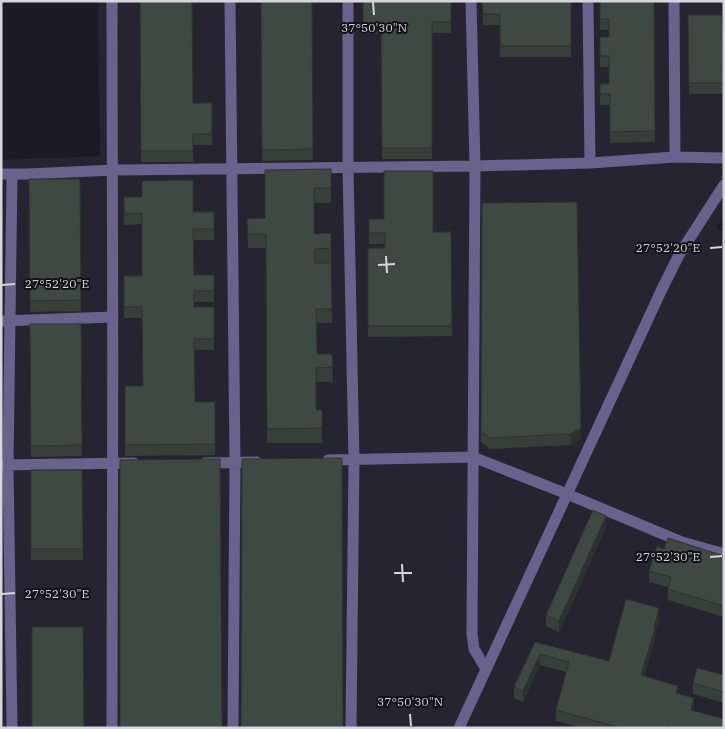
<svg xmlns="http://www.w3.org/2000/svg" width="725" height="729" font-family="'IBM Plex Serif',serif">
<rect width="100%" height="100%" fill="#1c1b24"/>
<!-- built -->
<path fill="#262430" d="M98,1H724V215L717,228L724,232V728H1V160L100,156Z"/>
<g fill="none" stroke-linecap="round" stroke-linejoin="round">
<!-- minor -->
<path stroke="#69628c" stroke-width="11" d="M230,1L235,462L233,728
M348,1V167L354,460L351,728
M471,1L475,166L472,634L474,649L486,669
M588,1L590,163
M674,1L675,157
M1,174H27L114,170L475,166L590,163L675,157L724,158
M1,321L113,317
M328,460L473,457L567,494L682,542L724,554
M205,463L257,462
M1,465L134,463
M12,728L8,465L12,174
M112,728C112,486 114,243 112,1
M459,728L661,291L679,255L724,185"/>
</g>
<!-- wall -->
<path fill="#363f3a" d="M140,1L193,103H212V145H193V162H141Z
M261,1H312L313,160L262,161Z
M363,1H451V33H432V159H382L381,34H363Z
M482,1H571V57H500V25H483Z
M600,1H654L655,142L610,143V105H600V84H609V67H600V37H609V30H600Z
M688,15H722L723,94H689Z
M331,169V203H314V234L331,233L332,323H316L317,354H332L333,382H316V410H322V443H267L266,248H248L247,219L265,218Z
M29,179H80L81,311L30,312Z
M482,203L581,439L570,445L490,449L481,442Z
M124,208L193,212H214V240H194V275H214V302H194V307H214V350H194L195,402H215V455L125,456V386H143L142,318H124V276H142V224L124,225Z
M369,219L433,232H451L452,336L368,337V248H385V244H369Z
M30,324H81L82,456L31,457Z
M31,470H82L83,560H31Z
M606,527L559,632L546,626V615Z
M664,549L724,556V617L668,600V587L649,582V571Z
M659,619L655,633V639L644,676L678,693L694,709V711L724,728H582L556,721V710L566,672L540,665L523,702L514,698V687L535,642L609,661Z
M724,675V703L693,694V683Z"/>
<!-- shaded-wall -->
<path fill="#2c332f" d="M581,428V439L570,445V434Z
M606,516V527L559,632V621Z
M659,608V619L655,633V639L641,686V675Z
M540,654V665L523,702V691Z
M694,698V709L691,721V710Z"/>
<!-- building -->
<path fill="#3f4943" stroke="#2c332f" d="M140,1H192L193,103H212V134H193V151H141Z
M261,1H312L313,149L262,150Z
M363,1H451V22H432V148H382L381,23H363Z
M482,1H571V46H500V14H483Z
M600,1H654L655,131L610,132V94H600V84H609V56H600V37H609V19H600Z
M688,15H722L723,83H689Z
M331,169V188H314V234L331,233V248L315,249V263H331L332,309H316L317,354H332L333,367L316,368V410H322V428L267,429L266,234H248L247,219L265,218V170Z
M384,171H433V232H451L452,326H368V248H385V233H369V219H384Z
M29,179H80L81,300L30,301Z
M193,180V212H214V229H193L194,275H214V291H194V307H214V339H194L195,402H215V444L125,445V386H143L142,307H124V276H142V213L124,214V197H142V181Z
M577,202L581,428L570,434L490,438L481,431L482,203Z
M30,324H81L82,445L31,446Z
M342,458L343,728H241L242,459Z
M220,459L222,728H120V460Z
M31,470H82L83,549H31Z
M593,510L606,516L559,621L546,615Z
M668,538L724,556V606L668,589L671,577L649,571L657,546L664,549Z
M626,599L659,608L654,627L655,628L641,675L678,686L676,693L694,698L691,710L724,719V728H673L667,726V728H622L556,710L569,662L540,654L523,691L514,687L535,642L609,661Z
M32,627H83L84,728H32Z
M697,668L724,675V692L693,683Z"/>
<!-- ticks -->
<path fill="none" stroke="#d7d6dc" stroke-width="2" d="M373,2L374,15M710,248L722,247M386,256L387,273M378,265L395,264M2,285L15,284M710,557L722,556M402,564L403,582M394,573H412M2,594L15,593M410,714L411,726"/>
<g font-size="12" text-anchor="middle" fill="#d7d6dc" stroke="#13121a" stroke-width="4" stroke-linejoin="round" paint-order="stroke">
<text x="374" y="32">37°50'30"N</text>
<text x="668" y="252">27°52'20"E</text>
<text x="57" y="288">27°52'20"E</text>
<text x="668" y="561">27°52'30"E</text>
<text x="57" y="598">27°52'30"E</text>
<text x="410" y="706">37°50'30"N</text>
</g>
<!-- border -->
<rect width="725" height="729" fill="none" stroke="#d7d6dc" stroke-width="5"/>
</svg>
